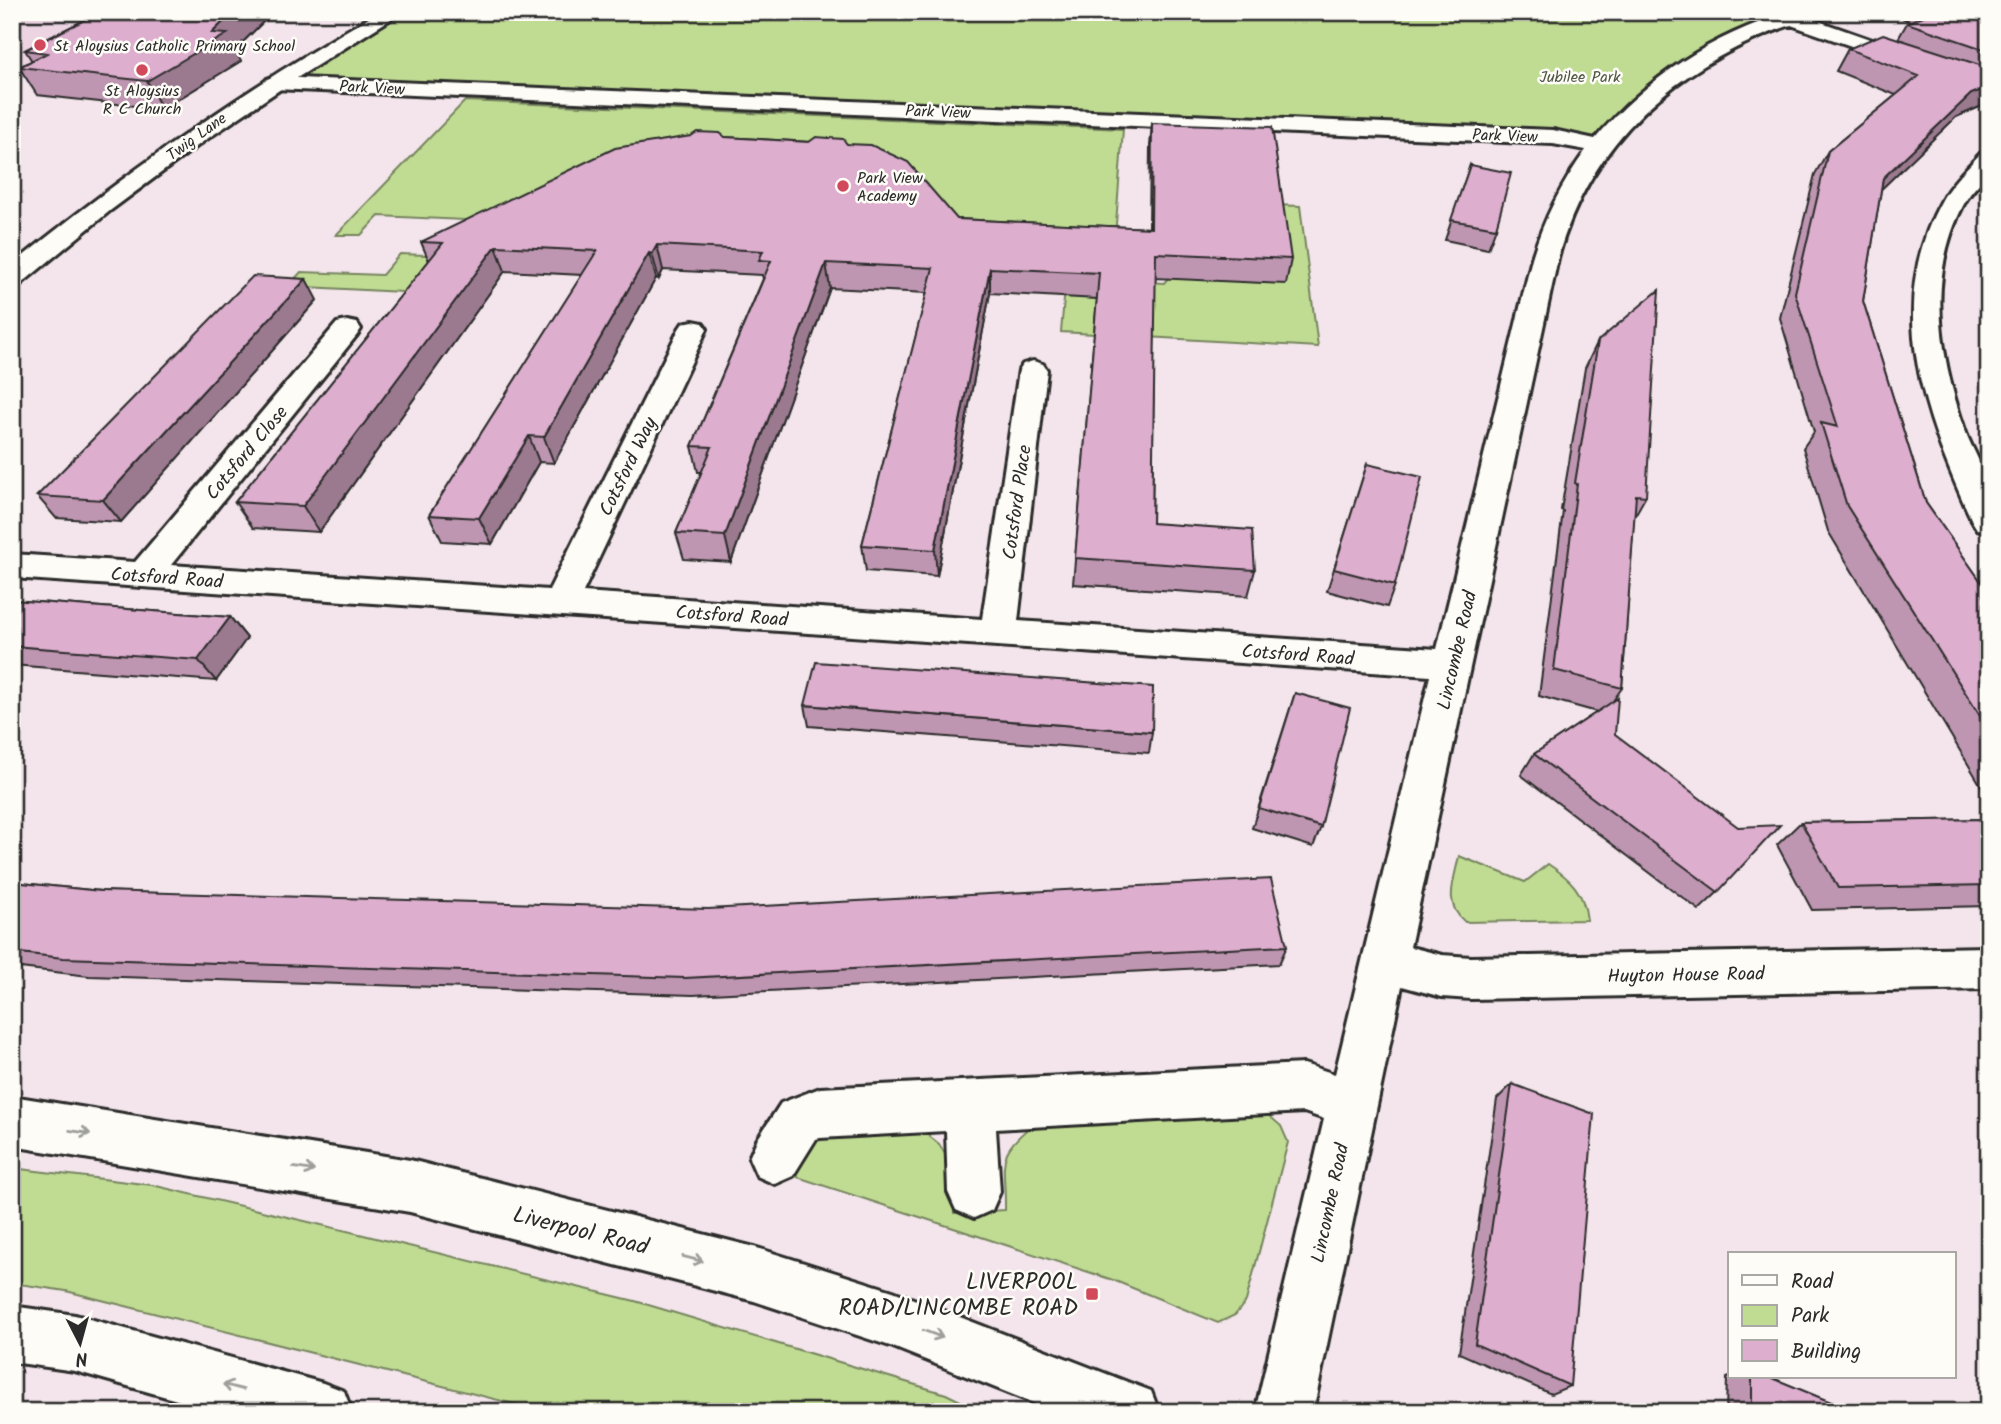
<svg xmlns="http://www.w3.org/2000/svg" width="2001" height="1424" font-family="Kalam,sans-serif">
<rect width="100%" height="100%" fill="#f3e5eb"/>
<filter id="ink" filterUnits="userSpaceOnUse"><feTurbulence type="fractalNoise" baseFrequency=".0143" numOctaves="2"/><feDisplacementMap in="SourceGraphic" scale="14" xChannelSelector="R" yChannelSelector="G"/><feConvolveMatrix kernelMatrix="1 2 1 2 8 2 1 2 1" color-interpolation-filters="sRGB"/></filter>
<g filter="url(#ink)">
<!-- built -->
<path fill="#ecd4e2" d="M12,12H124L12,78Z"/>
<!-- green -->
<path fill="#c0dc93" stroke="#76845f" stroke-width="2" d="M394,12H1796L1687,66L1602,147L1583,142L274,83Z
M465,101L1123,129L1114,251L379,216L361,235H336Z
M1229,203L1300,206L1318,347L1061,332L1065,288L1098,279L1164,283Z
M400,254L450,256L422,293L288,286L301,272L382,275Z
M1459,856L1525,882L1548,864C1571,879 1584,892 1587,920L1465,922C1443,904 1454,881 1459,856Z
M1258,1106L1281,1126L1288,1142L1246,1301L1235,1315L1218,1323L1113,1280L788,1174L799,1154L817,1139L834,1132H924L939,1144L948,1159L953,1175L954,1213L1005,1210C1006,1163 993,1155 1035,1123Z
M12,1168L152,1185L347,1231L635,1301L946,1394L983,1412H546L66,1291L12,1283Z"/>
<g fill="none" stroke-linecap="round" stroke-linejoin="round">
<defs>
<path id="minor" d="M1791,12H1819L1810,18L1989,81V94L1791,25C1678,64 1590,140 1558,258L1410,947L1442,955L1471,957L1989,947V989L1471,999L1442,997L1402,986L1313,1412H1255L1324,1119L1304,1112L996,1129L1000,1192L992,1210L974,1218L956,1210L948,1192L946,1131L820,1138L816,1139L793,1176L775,1184L757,1176L749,1158L757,1140L781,1103L820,1088L1304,1064L1335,1074L1430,676L12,578V554L135,562L337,323L347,321L357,323L361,329L357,335L171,565L549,590L679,329L683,323L693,321L703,323L707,329L583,592L982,619L1019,370L1023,364L1033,361L1043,364L1047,370L1018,621L1437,649L1532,258C1544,218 1561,185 1586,150L1553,144L274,89L267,87L264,83L267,79L274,77L1553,130L1595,139C1647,78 1713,34 1791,12Z
M1989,151V173C1981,182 1971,191 1965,202C1926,274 1939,355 1965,430C1971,448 1986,470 1989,489C1990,503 1989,518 1989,532L1977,529L1972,521C1925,418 1882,305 1943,198C1952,182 1968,167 1981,153Z"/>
<path id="tertiary" d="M379,12H402L300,76L204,141L111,210L21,284L12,286V265C128,171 249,86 379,12Z"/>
<path id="trunk" d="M12,1096L410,1160L754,1247L893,1291L1130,1383L1151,1391L1159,1412H1056L893,1347L754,1301L410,1212L12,1146Z
M12,1306L75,1315L323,1383L344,1391L352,1412H219L75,1371L12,1362Z"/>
</defs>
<!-- minor casing -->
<use href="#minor" stroke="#2b2b2b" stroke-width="6"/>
<!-- tertiary casing -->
<use href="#tertiary" stroke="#2b2b2b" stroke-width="6"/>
<!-- trunk casing -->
<use href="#trunk" stroke="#2b2b2b" stroke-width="6"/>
<!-- minor -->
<use href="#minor" fill="#fdfcf7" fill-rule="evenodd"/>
<!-- tertiary -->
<use href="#tertiary" fill="#fdfcf7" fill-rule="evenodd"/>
<!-- trunk -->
<use href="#trunk" fill="#fdfcf7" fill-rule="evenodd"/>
</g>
<!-- wall -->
<path fill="#be96b1" stroke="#2b2b2b" stroke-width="2" d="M100,12H273L235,50L241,61L162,109L37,95L19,67L32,61L25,50Z
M1894,12H1989V103L1956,117L1881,189L1863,301L1926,503L1989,593V799L1828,531L1803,448L1814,432L1780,318L1815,174L1828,151L1896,95L1836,71L1848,49L1898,39L1907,23L1911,22L1894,14Z
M1152,123L1291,259L1286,284L1155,278L1152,523L1255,570L1248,596L1073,584L1097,299L990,293L937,576L866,571L862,545L927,293L830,288L731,562L684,559L676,533L702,472H698L692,446L763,279L762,275L663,270L659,279L656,278L554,463L539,462L492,544L442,541L429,515L582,275L505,271L319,532L253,528L235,502L429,261L421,242L725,137L847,144L957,219L1149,228L1150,146Z
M1470,165L1496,228L1488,249L1445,240Z
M317,300L121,522L56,518L37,496Z
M1598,341L1646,496L1634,517L1622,688L1613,701L1615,734L1718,892L1699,910L1521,775L1534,754L1597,712L1539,696L1563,511L1561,510L1585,368Z
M1367,464L1395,585L1387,607L1327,591Z
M12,600L230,617L247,638L216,681L12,665Z
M1295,693L1321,827L1313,847L1252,828Z
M805,705L1152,732L1149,753L809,726Z
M1989,819V906L1812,910L1777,845L1801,822Z
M12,882L101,891L1287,946L1279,964L693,995L89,976L12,967Z
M1512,1084L1570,1386L1551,1394L1459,1353L1497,1099Z
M1730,1377H1770L1855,1412H1726L1727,1378Z"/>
<!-- shaded-wall -->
<path fill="#9b7a90" stroke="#2b2b2b" stroke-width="2" d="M233,12H273L235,50L241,61L162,109L147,81L212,33Z
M1989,87V103L1956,117L1868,202L1883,178L1971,94Z
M657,245L663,270L659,279L652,254Z
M496,246L505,271L319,532L303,506Z
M649,253L656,278L554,463L544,437Z
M826,263L830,288L731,562L725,536Z
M990,268V293L937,576L935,550Z
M306,279L317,300L121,522L103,500Z
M529,436L539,462L492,544L479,518Z
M230,617L247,638L216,681L198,660Z"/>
<!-- building -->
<path fill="#ddaece" stroke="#2b2b2b" stroke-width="2" d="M100,12H233L212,33L227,34L147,81L19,67L47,53L25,50Z
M1932,12H1989V51L1907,23Z
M1883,34L1989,68V87L1971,94L1883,178L1863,301L1926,503L1989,593V730L1847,506L1821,423L1838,427L1795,293L1828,151L1919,76L1848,49Z
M1152,123L1272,127L1291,259L1156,253L1152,523L1252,530L1255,570L1075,558L1099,273L990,268L935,550L862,545L933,268L826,263L725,536L676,533L712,447L692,446L771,261L759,260L763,251L657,245L652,254L649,253L544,437L529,436L479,518L429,515L597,251L496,246L303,506L235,502L443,243L421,242L615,148L691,136L697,132L720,133L725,137L809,142L816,137L843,139L847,144L871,145L908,162L957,219L1151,228Z
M1470,165L1511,173L1496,228L1451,220Z
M253,276L306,279L103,500L37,496Z
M1659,290L1646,496L1636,495L1622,688L1554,670L1577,484L1575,483L1598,341Z
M1367,464L1422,477L1395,585L1334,569Z
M12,600L230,617L198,660L12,646Z
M816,662L1153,687L1152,732L805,705Z
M1295,693L1350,708L1321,827L1259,808Z
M1618,698L1615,734L1738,827L1780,825L1718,892L1534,754Z
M1989,819V885L1838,888L1801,822Z
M1271,879L1287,946L685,978L63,958L12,952V882L101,891L708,909Z
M1512,1084L1594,1114L1570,1386L1475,1344Z
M1752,1377H1770L1855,1412H1752Z"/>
<!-- one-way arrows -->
<defs><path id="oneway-shaft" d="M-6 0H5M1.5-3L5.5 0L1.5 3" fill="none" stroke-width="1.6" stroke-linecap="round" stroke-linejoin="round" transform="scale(1.75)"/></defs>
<g stroke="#9e9e9b">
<use href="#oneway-shaft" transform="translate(80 1132) rotate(9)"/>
<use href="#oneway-shaft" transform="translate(304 1169) rotate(9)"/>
<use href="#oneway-shaft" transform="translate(693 1259) rotate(14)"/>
<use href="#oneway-shaft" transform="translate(933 1334) rotate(21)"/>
<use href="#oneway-shaft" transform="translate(233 1387) rotate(-165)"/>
</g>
</g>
<!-- markers -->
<g fill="#d1495b" stroke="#fdfcf7" stroke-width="2.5">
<circle cx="40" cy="45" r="7"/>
<circle cx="142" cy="70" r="7"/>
<circle cx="843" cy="186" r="7"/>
<rect x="1085" y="1287" width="14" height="14" rx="3.5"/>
</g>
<g text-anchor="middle" stroke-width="5" stroke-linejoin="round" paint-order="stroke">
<!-- far-poi labels -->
<g font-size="16" fill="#2b2b2b" stroke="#fdfcf7" text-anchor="start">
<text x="54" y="51">St Aloysius Catholic Primary School</text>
<text x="142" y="96" text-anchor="middle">St Aloysius<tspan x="142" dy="18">R C Church</tspan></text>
<text x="857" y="183">Park View<tspan x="857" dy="18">Academy</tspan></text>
</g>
<!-- far-park labels -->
<g font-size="16" fill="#505745" stroke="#fdfcf7">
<text x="1580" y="82">Jubilee Park</text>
</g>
<!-- far-street labels -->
<g font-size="16" fill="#2b2b2b" stroke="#fdfcf7">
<text transform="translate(372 87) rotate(3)" y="6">Park View</text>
<text transform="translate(938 111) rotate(2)" y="6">Park View</text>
<text transform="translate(1505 135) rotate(2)" y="6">Park View</text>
<text transform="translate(196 136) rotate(-36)" y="6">Twig Lane</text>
</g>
<!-- street labels -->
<g font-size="19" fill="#2b2b2b" stroke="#fdfcf7">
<text transform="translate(246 452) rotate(-50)" y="7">Cotsford Close</text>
<text transform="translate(627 466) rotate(-64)" y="7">Cotsford Way</text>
<text transform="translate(1016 502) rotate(-82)" y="7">Cotsford Place</text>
<text transform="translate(167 577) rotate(4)" y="7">Cotsford Road</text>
<text transform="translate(732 615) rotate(4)" y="7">Cotsford Road</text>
<text transform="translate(1456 650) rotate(-77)" y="7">Lincombe Road</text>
<text transform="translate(1298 654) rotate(4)" y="7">Cotsford Road</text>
<text transform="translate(1686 974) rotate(-1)" y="7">Huyton House Road</text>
<text transform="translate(1329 1203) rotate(-78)" y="7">Lincombe Road</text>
</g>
<!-- near-street labels -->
<g font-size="23" fill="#2b2b2b" stroke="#fdfcf7">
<text transform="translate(581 1230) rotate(14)" y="8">Liverpool Road</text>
</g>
<!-- near-poi labels -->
<g font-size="23" fill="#2b2b2b" stroke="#fdfcf7" text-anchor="end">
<text x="1078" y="1289">LIVERPOOL<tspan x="1078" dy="26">ROAD/LINCOMBE ROAD</tspan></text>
</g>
</g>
<!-- margin -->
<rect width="2001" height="1424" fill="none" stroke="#fdfcf7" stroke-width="42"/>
<rect x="21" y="21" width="1959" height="1382" fill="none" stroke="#2b2b2b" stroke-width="2.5" filter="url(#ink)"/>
<!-- legend -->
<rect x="1728" y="1252" width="228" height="126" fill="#fdfcf7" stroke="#a9a8a5" stroke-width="2"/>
<rect x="1742" y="1275" width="35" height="10" fill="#fdfcf7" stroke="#a9a8a5" stroke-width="2"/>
<text x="1791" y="1288" font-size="21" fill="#2b2b2b">Road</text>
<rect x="1742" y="1305" width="35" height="21" fill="#c0dc93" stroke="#a9a8a5" stroke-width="2"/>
<text x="1791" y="1322" font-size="21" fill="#2b2b2b">Park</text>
<rect x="1742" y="1340" width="35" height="21" fill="#ddaece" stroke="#a9a8a5" stroke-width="2"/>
<text x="1791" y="1358" font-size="21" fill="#2b2b2b">Building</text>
<!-- north arrow -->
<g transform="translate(80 1343) rotate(174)" stroke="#fdfcf7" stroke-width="5" paint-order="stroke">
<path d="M0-5L12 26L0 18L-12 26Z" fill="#2b2b2b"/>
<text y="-10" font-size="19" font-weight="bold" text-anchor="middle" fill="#2b2b2b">N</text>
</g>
</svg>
